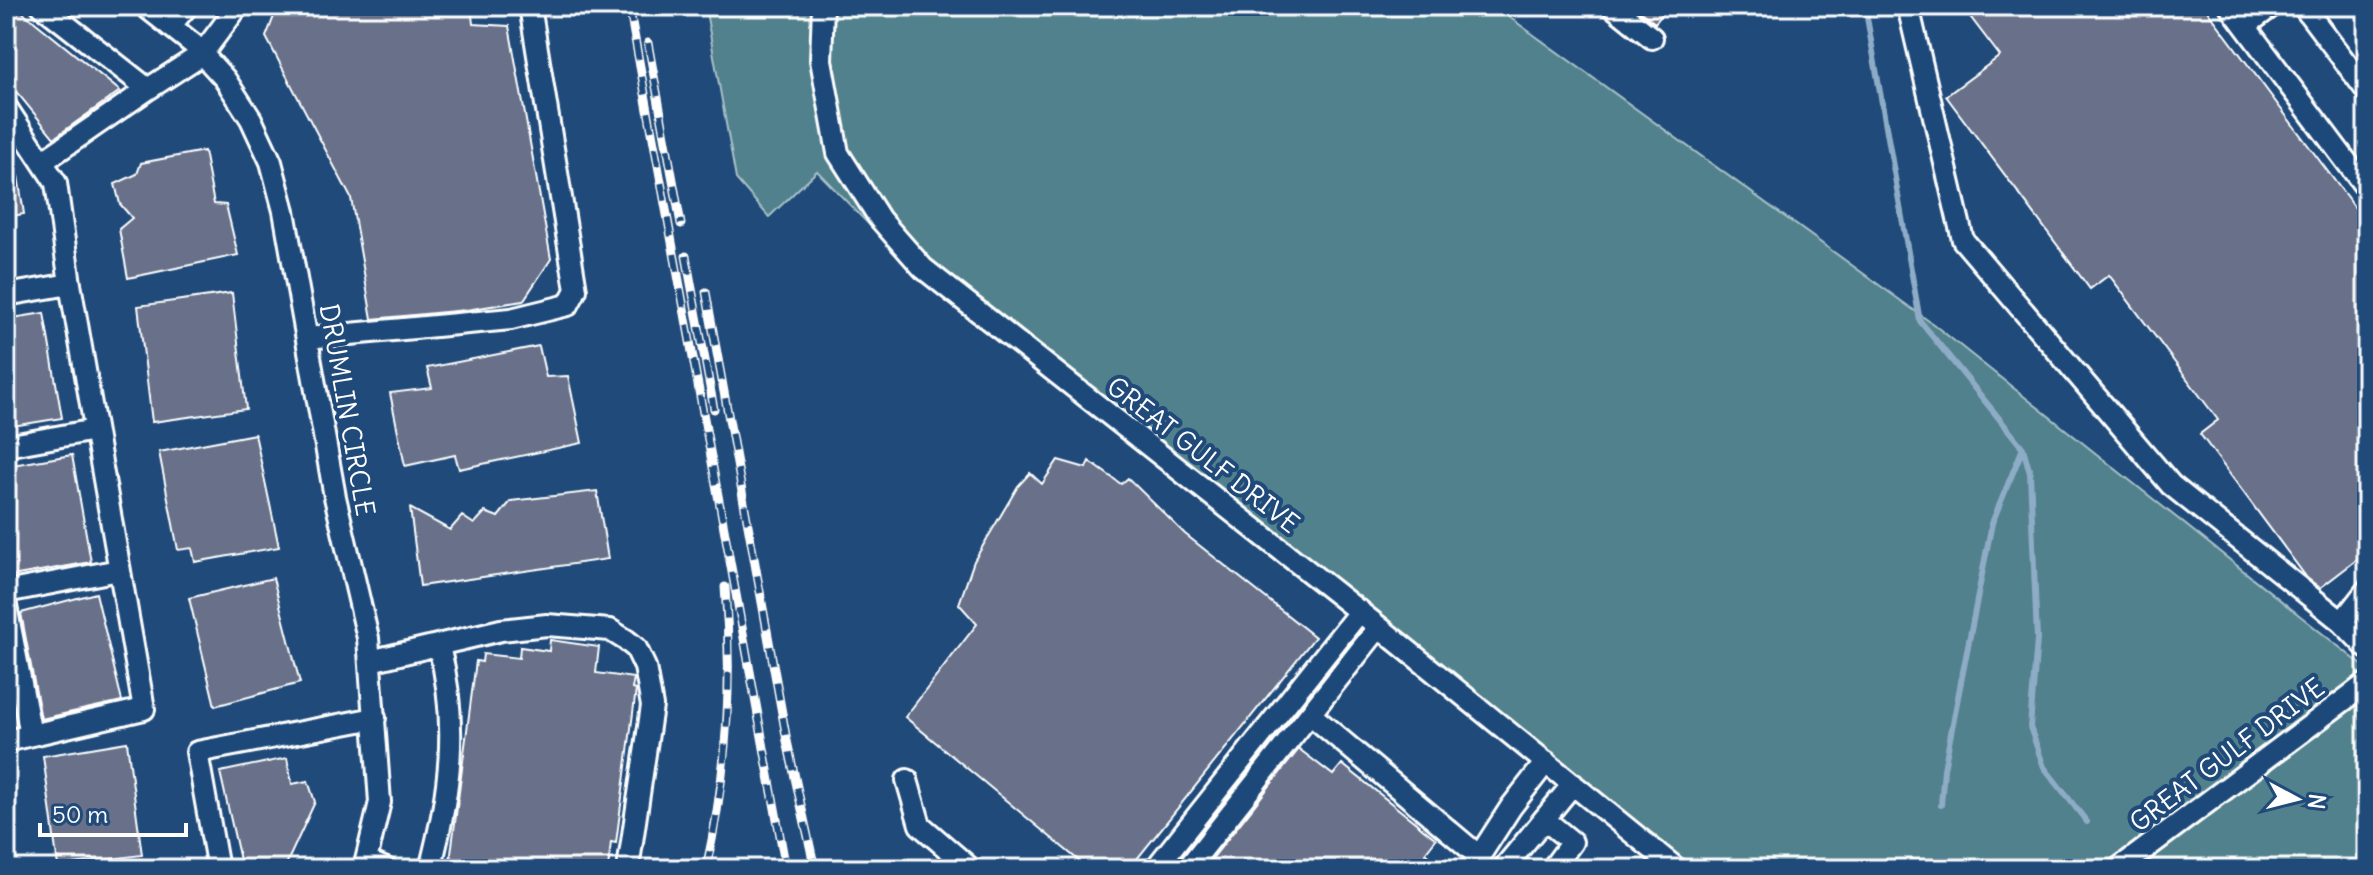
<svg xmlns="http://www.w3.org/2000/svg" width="2373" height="875" font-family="Delius,sans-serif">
<rect width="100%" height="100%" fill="#1f4a7a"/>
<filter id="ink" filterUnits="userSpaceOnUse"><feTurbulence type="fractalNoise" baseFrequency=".0125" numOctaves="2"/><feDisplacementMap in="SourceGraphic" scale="16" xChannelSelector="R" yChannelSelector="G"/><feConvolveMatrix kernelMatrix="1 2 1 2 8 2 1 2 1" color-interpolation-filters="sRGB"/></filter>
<g filter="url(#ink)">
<!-- green -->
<path fill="#51818c" stroke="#a8c0c6" stroke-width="2" d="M705,6H1494L1933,324L2367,669V869H1662L911,268L817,171L769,217L736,179Z"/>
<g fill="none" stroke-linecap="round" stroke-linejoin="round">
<!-- stream -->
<path stroke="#8eacc6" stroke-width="6" d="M1865,6L1920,321L2023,448L2030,473L2037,639L2030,727L2044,767L2087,822
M1941,805L1944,769L1992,523L2023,448"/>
</g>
<!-- building -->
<path fill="#687189" stroke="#fff" stroke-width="2" d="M278,6H471L473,24L509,26L551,259L523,301L466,310L372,319L351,198L266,37Z
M1633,6H1669L1655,23Z
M1962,6H2204L2367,224V552L2320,588L2307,578L2200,434L2218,420L2109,275L2090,289L1946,96L2000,56Z
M20,10L120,91L54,138L6,79V26Z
M204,151L214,204L226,205L238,255L128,278L119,229L132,218L120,204L115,184L137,174L141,163Z
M15,157L24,214L6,217V158Z
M232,293L246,409L152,422L138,306Z
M44,313L62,418L6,427V319Z
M539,346L546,377L568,376L582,443L459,469L455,455L405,466L390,393L432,388L427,368Z
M255,434L279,547L195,562L192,548L178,550L159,452Z
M72,455L91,562L6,577V466Z
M1058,460L1086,468L1089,461L1121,484L1128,478L1185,534L1315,637L1129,869H1089L905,717L977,624L959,604L974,561L1018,486L1030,473L1042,484Z
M597,491L608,559L420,586L410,508L450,530L462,516L474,524L485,512L498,517L511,501Z
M273,578L300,683L215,706L189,598Z
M96,593L122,701L41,719L21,613Z
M550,640L599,647L596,673L634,678L632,689L636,690L616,843L611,842L608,869H449L476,661L482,662L483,654L519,658L520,647L549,651Z
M127,742L142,855L58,866L43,756Z
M1299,749L1333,775L1342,764L1436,839L1425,853L1448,869H1204Z
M287,758L292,784L308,781L315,802L284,869H242L220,772Z"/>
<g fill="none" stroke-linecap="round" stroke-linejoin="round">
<defs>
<path id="minor" d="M42,6L148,89L42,162
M145,6L193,44L225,79L251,119L271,162L284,211L335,497L368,638L380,802L364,869
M823,6L821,60L838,153L880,219L923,268L1379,627L1677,869
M1612,6L1652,38
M1908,6L1963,240L2171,485L2342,622L2367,648
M2230,6L2367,189
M2303,6L2367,91
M170,26L187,6
M2245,26L2272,6
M148,89L202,54L238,6
M6,107L56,183L70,284
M6,295L70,284L144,709L6,741
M307,338L511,319L568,305L576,290L530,6
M6,446L95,430
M6,592L119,570
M6,606L31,735
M2342,622L2367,590
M370,661L501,630L547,625L610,630L626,640L636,648L645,667L652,706L628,869
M1310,714L1480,857
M907,780L920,825L971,869
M1544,819L1572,842L1552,869
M367,861L386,869
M218,869L197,752L375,718
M430,869C450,793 459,723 439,646
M1155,869L1360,611
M1187,869L1379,627
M1471,869L1511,807L1546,762
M1503,869L1573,784
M2118,869L2367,683"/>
</defs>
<!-- minor casing -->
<use href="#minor" stroke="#fff" stroke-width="26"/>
<!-- minor -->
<use href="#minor" stroke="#1f4a7a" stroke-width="20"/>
<defs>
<path id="rail" d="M629,6L786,869
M648,43L681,224
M686,256L714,409
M706,292L787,741L815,869
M706,869C727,775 733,683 725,587"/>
</defs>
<!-- rail casing -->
<use href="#rail" stroke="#fff" stroke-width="9"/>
<!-- rail -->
<use href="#rail" stroke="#1f4a7a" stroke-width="6" stroke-dasharray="18" stroke-linecap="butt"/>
</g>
</g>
<g text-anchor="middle" stroke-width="8" stroke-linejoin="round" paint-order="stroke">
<!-- street labels -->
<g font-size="26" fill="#fff" stroke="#1f4a7a">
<text transform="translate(347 410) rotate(80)" y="9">DRUMLIN CIRCLE</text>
<text transform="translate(1203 455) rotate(38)" y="9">GREAT GULF DRIVE</text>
<text transform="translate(2227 755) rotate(-37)" y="9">GREAT GULF DRIVE</text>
</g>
</g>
<!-- margin -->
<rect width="2373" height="875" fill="none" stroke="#1f4a7a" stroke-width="32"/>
<rect x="16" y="16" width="2341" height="843" fill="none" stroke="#fff" stroke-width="3" filter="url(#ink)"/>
<!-- north arrow -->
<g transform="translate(2297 799) rotate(97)" stroke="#1f4a7a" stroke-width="6" paint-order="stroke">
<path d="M0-6L14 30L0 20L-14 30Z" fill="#ffffff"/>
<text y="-12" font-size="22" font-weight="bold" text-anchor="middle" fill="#ffffff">N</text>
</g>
<!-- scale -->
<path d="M40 823v12h146v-12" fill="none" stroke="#ffffff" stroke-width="4"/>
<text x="52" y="823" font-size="24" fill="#ffffff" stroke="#1f4a7a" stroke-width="6" paint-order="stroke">50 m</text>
</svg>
